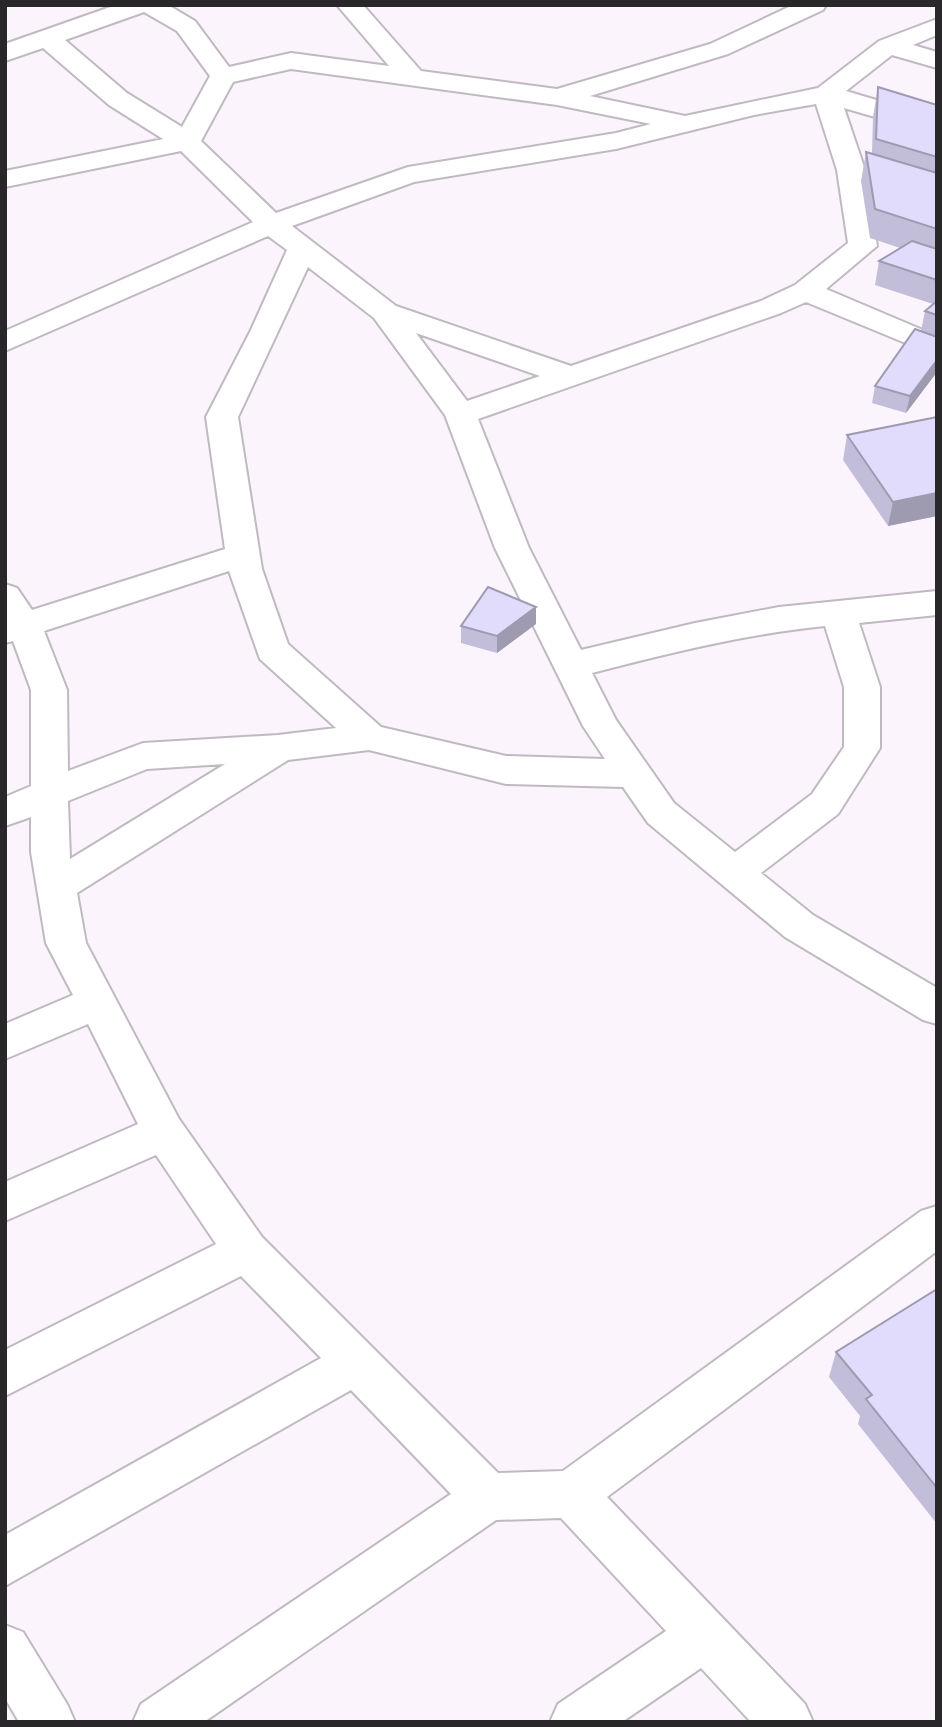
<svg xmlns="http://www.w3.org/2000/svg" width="942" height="1727" font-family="'Alegreya Sans',sans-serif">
<rect width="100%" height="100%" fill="#fcf4fd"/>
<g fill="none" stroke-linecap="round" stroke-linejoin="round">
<defs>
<path id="minor" d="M116,5H168L195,21L229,67L291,53L389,66L337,5H363L421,71L557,89L710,44L793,5H826L823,10L728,54L590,96L685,116L818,88L879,41L937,19V35L913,45L937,52V68L892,55L846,91L937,118V135L844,108L865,170L877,246L826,289L937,336V356L806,302L781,313L478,419L529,548L581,650L695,623L779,607L937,591V615L859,623L880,687V748L838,814L761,873L813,915L937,988V1024L923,1020L785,937L648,823L623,787L506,784L369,750L288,760L77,893L86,943L179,1119L262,1237L498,1473L563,1471L921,1211L937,1206V1251L607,1497L805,1704L813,1722H751L701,1668L622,1722H550L558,1704L666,1631L561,1518L496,1520L204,1722H133L141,1704L451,1494L351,1390L5,1586V1535L321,1358L241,1276L5,1396V1350L216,1244L156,1155L5,1221V1182L138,1124L88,1024L5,1059V1024L73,995L46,943L31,852V817L5,826V797L31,786V690L13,641L5,643V584L17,588L32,610L225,549L206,417L250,332L287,250L268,236L5,351V331L253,222L181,151L5,187V171L163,139L109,105L43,48L5,61V44ZM144,12L177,31L210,76L182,127L127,93L65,40ZM291,69L557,105L651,124L616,133L408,167L276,213L201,141L233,82ZM816,104L837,170L848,243L795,285L761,301L571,366L396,306L292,226L414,182L616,149L754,115ZM308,267L374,318L445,415L495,548L583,726L605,759L506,756L381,727L288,644L262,569L238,417ZM416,333L540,376L467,401ZM229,571L260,659L336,728L278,735L143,743L68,771L67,690L44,631ZM825,626L844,687V747L812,794L735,852L674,803L616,720L592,673C669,653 746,634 825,626ZM225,764L70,859L68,801L147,769Z
M5,1625L23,1632L67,1704L75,1722H19L5,1698Z"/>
</defs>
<!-- minor casing -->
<use href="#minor" stroke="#c0b9c1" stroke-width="4"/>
<!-- minor -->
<use href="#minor" fill="#fff" fill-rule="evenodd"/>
</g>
<!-- wall -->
<path fill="#c2bdd9" d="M878,87L937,105V372L906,413L872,403L875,386L921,331L925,311L933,304L875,285L879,261L900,248L870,238L861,181L866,152L872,153L873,117Z
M937,417V516L888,526L843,460L847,435Z
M536,607V624L497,653L461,643V626Z
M937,1289V1524L858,1424L860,1416L829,1377L836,1352Z"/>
<!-- shaded-wall -->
<path fill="#9e9ab0" d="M937,360V372L906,413L910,396Z
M937,493V516L888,526L893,502Z
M536,607V624L497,653V636Z"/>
<!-- building -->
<path fill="#e2dcfc" stroke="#9e9ab0" stroke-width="2" d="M878,87L937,105V157L876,139Z
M866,152L937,173V229L875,209Z
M912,241L937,249V280L879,261Z
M937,301V315L925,311Z
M915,329L937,337V360L910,396L875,386Z
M937,417V493L893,502L847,435Z
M488,587L536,607L497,636L461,626Z
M937,1289V1488L866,1399L872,1395L836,1352Z"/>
<!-- border -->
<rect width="942" height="1727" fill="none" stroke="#2a272a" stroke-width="14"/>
</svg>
